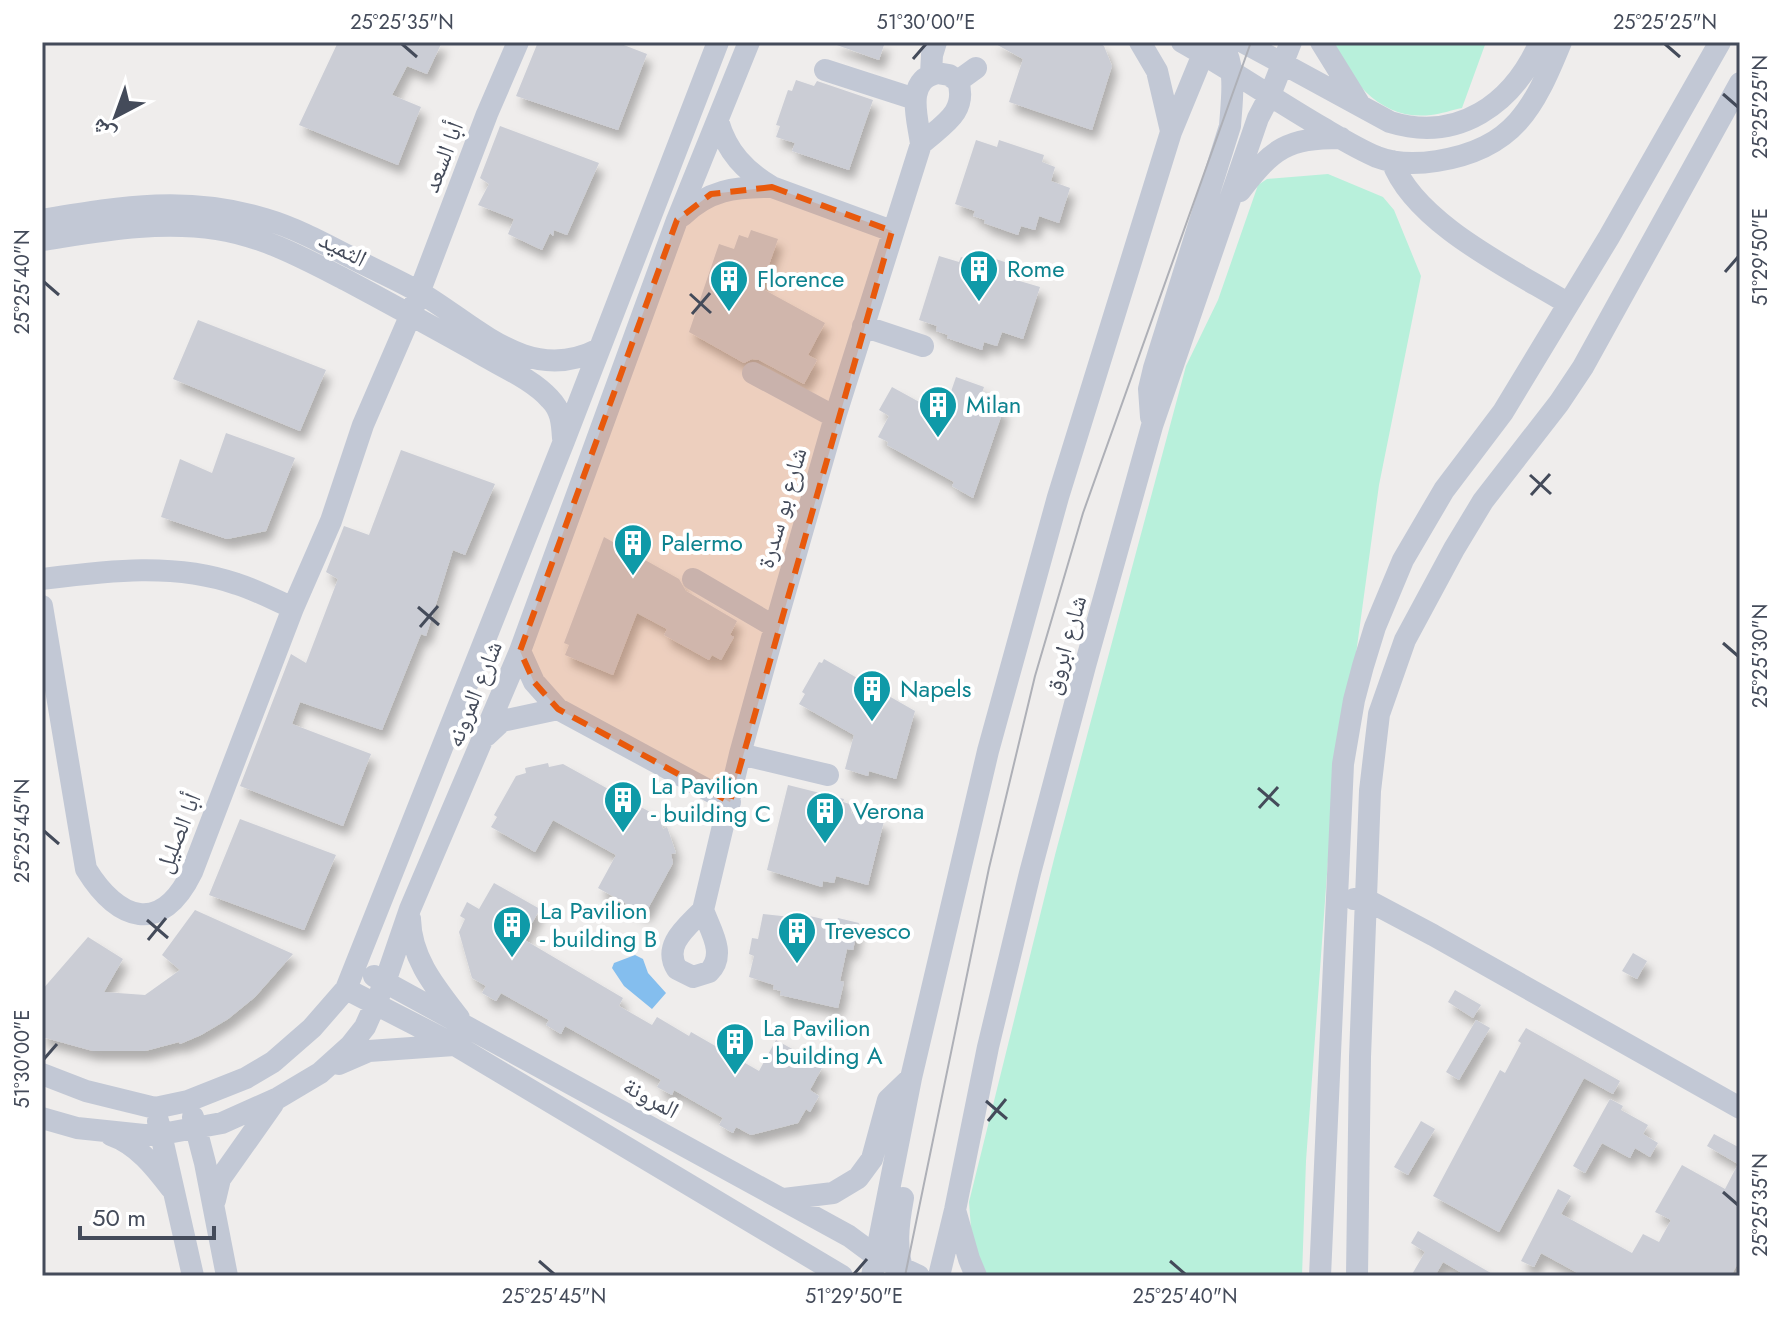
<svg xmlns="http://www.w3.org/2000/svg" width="1782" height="1318" font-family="Jost,'Noto Naskh Arabic',sans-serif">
<defs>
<filter id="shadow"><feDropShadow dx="5" dy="9" stdDeviation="4" flood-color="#0004"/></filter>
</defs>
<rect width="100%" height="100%" fill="#efedec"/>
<!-- green -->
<path fill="#b8f0db" d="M1330,42H1486L1462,108C1452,110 1441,114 1431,115C1380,121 1352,81 1330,42Z
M1328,174L1383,197L1394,210L1421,276L1379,485L1328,860L1306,1161L1302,1276H985L972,1241L969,1202L1055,855L1186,366L1218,300L1258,185L1267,179Z"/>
<!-- water -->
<path fill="#84beee" d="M635,955L643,959L648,973L666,993L652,1009L624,986L612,968L614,963Z"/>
<!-- building -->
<path fill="#cbcdd5" filter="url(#shadow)" d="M338,42H442L427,74L407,66L392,95L421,107L398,165L299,125Z
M538,42H616L647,54L618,130L516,96Z
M835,42H885L879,60L834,44Z
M992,42H1098L1104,46L1112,66L1092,130L1009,102L1023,59Z
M796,80L814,86L817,81L873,100L849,170L792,151L795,143L776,137L780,126L776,125L788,90L792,91Z
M500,126L599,163L567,235L554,230L553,236L550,233L542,250L508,234L514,219L478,205L489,184L480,178Z
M976,140L997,147L999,140L1044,155L1042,162L1055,167L1051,181L1070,188L1059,223L1039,216L1035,230L1021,226L1018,235L984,223L985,220L973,216L975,211L955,204Z
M751,230L778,239L761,288L825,323L808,355L817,360L804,384L759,360L752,359L744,363L689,332L719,244L734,249L739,235L748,238Z
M977,253L1011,264L1006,277L1040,287L1023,339L1002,332L997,346L984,342L982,350L947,338L948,335L936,331L937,326L919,320L939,256L959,262L961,257L975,261Z
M198,320L326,370L300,431L173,379Z
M956,377L984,387L982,393L996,398L994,405L1004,408L973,498L952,486L954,482L887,445L888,442L878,437L889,416L879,410L892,387L943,415Z
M226,433L295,458L266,531L227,539L161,517L180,459L212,473Z
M401,450L495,484L465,555L453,550L426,636L421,634L382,730L300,702L292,724L371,754L343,826L240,786L291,654L306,663L338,579L326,572L344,526L369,535Z
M604,537L679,579L686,591L737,621L730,635L734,637L721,660L712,655L709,660L664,635L667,629L637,613L613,675L565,655L569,645L564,643Z
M824,659L915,711L896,779L869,771L868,776L845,769L854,735L799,704L805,694L802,692L819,662L822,663Z
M548,763L549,767L563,764L659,817L663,829L667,827L676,853L671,854L673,863L645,914L598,888L616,855L553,820L535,852L491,827L497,817L494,815L516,776L526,773L525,768Z
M788,785L844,799L843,802L853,805L851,813L884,821L868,885L836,876L834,883L823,881L822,887L767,870Z
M240,819L336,855L304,930L209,895Z
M494,883L540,909L523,939L623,998L619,1006L652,1025L657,1017L689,1036L691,1032L759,1071L776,1040L823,1066L810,1090L819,1096L810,1112L806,1109L798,1123L751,1135L736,1127L733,1133L719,1125L723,1118L674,1090L672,1095L657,1087L661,1080L565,1026L561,1034L546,1025L549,1020L501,993L496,1001L482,993L486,986L472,978L459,932L465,919L460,916L467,902L479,909Z
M195,910L293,954L255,997L228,1019L201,1035L180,1044L179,1042L145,1051H93L42,1037V990L88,937L123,959L104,992L145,995L180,970L162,955Z
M792,912L836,922L838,918L859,923L853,950L847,949L840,981L844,982L838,1008L780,995L781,991L773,989L774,985L749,977L754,956L749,954L752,938L758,939L763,914L791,917Z
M1633,953L1647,961L1637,979L1622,971Z
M1455,990L1481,1005L1473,1018L1448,1002Z
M1476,1020L1490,1028L1459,1080L1446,1072Z
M1526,1028L1620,1081L1613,1094L1584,1078L1499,1232L1433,1196L1500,1070L1505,1073L1521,1043L1518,1041Z
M1610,1099L1623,1106L1621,1110L1648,1125L1643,1134L1658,1143L1650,1157L1635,1148L1630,1158L1602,1143L1585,1173L1573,1166Z
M1421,1121L1435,1129L1408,1175L1394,1167Z
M1714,1134L1740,1148V1259L1731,1276H1583L1541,1253L1534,1267L1521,1261L1558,1189L1571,1196L1561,1214L1632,1253L1643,1234L1659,1242L1671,1220L1655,1212L1682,1165L1725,1189L1738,1164L1707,1146Z
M1418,1231L1496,1276H1467L1443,1262L1435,1276H1411L1425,1252L1411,1243Z"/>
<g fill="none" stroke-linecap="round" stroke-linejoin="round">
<!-- minor -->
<path stroke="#c2c8d5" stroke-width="22" d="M1140,42L1157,71L1171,131
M1182,42C1230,69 1275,100 1323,128C1340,138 1358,149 1377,157C1395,164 1418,164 1437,161C1514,149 1534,108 1561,42
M1243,42L1390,122C1458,143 1513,104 1540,42
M1321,42L1360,105
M825,70L915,99
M937,73L949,75L958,81C968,113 942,125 921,144C918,119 904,81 937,73Z
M931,74L932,55L936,42
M958,81L976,68
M718,121C727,152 745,171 772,187L892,231
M1392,161C1414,223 1513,270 1567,303
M1240,191C1273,148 1287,138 1341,138
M682,216C709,190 734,187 771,187
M42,220C120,207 187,195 265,219C296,228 325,244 354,259C375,270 398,280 419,292C476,325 528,386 599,349
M42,240C101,231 157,220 217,229C263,236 305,259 346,280C389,303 431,326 474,350C498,365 531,378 550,399C561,410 562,422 563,438
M863,326L923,346
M753,373L835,417
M1151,417L1149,389L1154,368L1230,126C1232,96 1237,71 1222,42
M42,579C106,571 174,562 237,584C256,590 275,600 293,608
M693,579L775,627
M42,606L86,869C118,921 161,936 192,872L293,608L331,521L363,425L411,314L487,114L518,42
M520,651L534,682L558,709L730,802
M486,736L502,721L558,709
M740,754L828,775
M1354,899L1367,900L1433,935L1740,1108
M703,910L740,754L775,627L835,417L921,144
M703,910C710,930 727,954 709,972L693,977L677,969C662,945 687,927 703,910Z
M410,919C411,959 436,988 459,1018
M374,976L849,1236L876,1256L919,1276
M346,989L455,1045L842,1276
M339,1064L369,1051L454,1045
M42,1074L86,1091L155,1108L188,1101L246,1078L273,1062L312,1028L346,989L564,441L718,42
M193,1117L205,1163L227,1276
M42,1118L77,1128L144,1135L162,1134L222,1123L278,1098L320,1073L350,1046L365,1027L385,982L410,909L520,651L677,220L749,42
M158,1121L193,1276
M111,1135C137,1144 155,1167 171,1188
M903,1198C898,1225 895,1249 904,1275
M784,1199L833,1193L858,1178L872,1159L888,1100L911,1078
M215,1200L220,1179L273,1104
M955,1210L969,1259L976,1276
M872,1276L911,1078L988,751L1058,497L1171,132L1208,42
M939,1276L955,1210L988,1047L1030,873L1085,666L1152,426L1258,118L1270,95L1291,42
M1320,1276L1343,764L1354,700L1363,666L1375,627L1403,560L1444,490L1503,412L1609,237L1720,42
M1357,1276L1360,1057L1370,791L1379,714L1405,640L1454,549L1483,501L1559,403L1583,367L1740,83"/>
<!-- tram -->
<path stroke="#aeb0b7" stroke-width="2" d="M905,1276L989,868L1035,676L1083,513L1251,42"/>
</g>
<!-- marked area -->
<path fill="#e8590c" fill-opacity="0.2" stroke="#e8590c" stroke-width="6" stroke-dasharray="16 10" stroke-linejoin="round" d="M772,187L892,231L730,802L558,709L534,682L520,651L677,220L711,194Z"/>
<!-- ticks -->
<path fill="none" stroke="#444b5a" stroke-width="3" d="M402,44L417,57M1665,44L1680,57M913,59L926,44M1723,94L1738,107M1725,272L1738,257M44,282L59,295M690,294L711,313M692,314L710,293M1530,475L1551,494M1531,495L1550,474M418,607L439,625M420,627L438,606M1723,643L1738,656M1258,788L1279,806M1259,808L1278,787M44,831L59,844M147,920L168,938M148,940L166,918M44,1059L57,1044M986,1101L1007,1119M988,1121L1006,1099M1723,1192L1738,1205M539,1261L554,1274M1170,1261L1185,1274M854,1274L867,1259"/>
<!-- icons -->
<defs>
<symbol id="building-pin" viewBox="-11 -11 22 30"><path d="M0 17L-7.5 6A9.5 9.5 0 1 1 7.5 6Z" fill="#0f9aa8" stroke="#fff"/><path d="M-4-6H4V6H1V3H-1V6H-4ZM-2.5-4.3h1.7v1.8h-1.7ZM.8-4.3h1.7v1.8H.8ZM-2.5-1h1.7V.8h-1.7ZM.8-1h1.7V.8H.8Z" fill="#fff"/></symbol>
</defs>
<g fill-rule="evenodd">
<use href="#building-pin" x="957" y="247" width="44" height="60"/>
<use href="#building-pin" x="707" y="257" width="44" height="60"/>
<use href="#building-pin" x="916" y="383" width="44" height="60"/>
<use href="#building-pin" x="611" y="521" width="44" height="60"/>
<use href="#building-pin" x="850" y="667" width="44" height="60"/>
<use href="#building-pin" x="601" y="778" width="44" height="60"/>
<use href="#building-pin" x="803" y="789" width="44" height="60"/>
<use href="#building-pin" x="490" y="903" width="44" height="60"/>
<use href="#building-pin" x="775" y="909" width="44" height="60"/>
<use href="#building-pin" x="713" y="1020" width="44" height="60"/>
</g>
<g text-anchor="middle" stroke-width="8" stroke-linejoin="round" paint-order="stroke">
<!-- street labels -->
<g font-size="24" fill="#444b5a" stroke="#fff">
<text transform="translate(443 157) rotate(-69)" y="8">أبا السعد</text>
<text transform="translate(343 249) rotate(27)" y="8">الثميد</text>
<text transform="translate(782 508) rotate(-74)" y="8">شارع بو سدرة</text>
<text transform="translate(1065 645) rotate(-74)" y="8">شارع ابروق</text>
<text transform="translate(474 694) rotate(-68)" y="8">شارع المرونه</text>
<text transform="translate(178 833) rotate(-68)" y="8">أبا الصليل</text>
<text transform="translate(651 1098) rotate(29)" y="8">المرونة</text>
</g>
<!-- culture labels -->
<g font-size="24" fill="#0d838f" stroke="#fff" text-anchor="start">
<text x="1007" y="277">Rome</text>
<text x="757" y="287">Florence</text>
<text x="966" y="413">Milan</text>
<text x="661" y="551">Palermo</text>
<text x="900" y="697">Napels</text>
<text x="651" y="794">La Pavilion<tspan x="651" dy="28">- building C</tspan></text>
<text x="853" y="819">Verona</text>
<text x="540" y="919">La Pavilion<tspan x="540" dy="28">- building B</tspan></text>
<text x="825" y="939">Trevesco</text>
<text x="763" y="1036">La Pavilion<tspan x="763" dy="28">- building A</tspan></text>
</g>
</g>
<!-- border -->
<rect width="1782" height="1318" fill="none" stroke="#ffffff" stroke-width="88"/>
<!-- north arrow -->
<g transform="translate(116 116) rotate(221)" stroke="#ffffff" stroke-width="6" paint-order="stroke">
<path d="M0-6L14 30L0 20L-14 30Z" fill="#444b5a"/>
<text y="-12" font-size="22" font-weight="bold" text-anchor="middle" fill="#444b5a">ش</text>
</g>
<!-- scale -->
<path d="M80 1226v12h134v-12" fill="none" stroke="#444b5a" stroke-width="4"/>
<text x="92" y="1226" font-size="24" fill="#444b5a" stroke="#ffffff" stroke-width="6" paint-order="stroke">50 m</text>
<rect x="44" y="44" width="1694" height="1230" fill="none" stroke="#444b5a" stroke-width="3"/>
<g font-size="20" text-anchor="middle" fill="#444b5a">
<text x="402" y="29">25°25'35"N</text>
<text x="926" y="29">51°30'00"E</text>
<text x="1665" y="29">25°25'25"N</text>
<text transform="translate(1760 107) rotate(-90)" y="7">25°25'25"N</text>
<text transform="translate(1760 257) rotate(-90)" y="7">51°29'50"E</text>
<text transform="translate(22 282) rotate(-90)" y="7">25°25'40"N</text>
<text transform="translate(1760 656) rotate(-90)" y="7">25°25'30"N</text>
<text transform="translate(22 831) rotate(-90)" y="7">25°25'45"N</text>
<text transform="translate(22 1059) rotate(-90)" y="7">51°30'00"E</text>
<text transform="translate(1760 1205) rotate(-90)" y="7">25°25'35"N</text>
<text x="554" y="1303">25°25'45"N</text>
<text x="854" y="1303">51°29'50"E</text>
<text x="1185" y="1303">25°25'40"N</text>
</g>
</svg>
